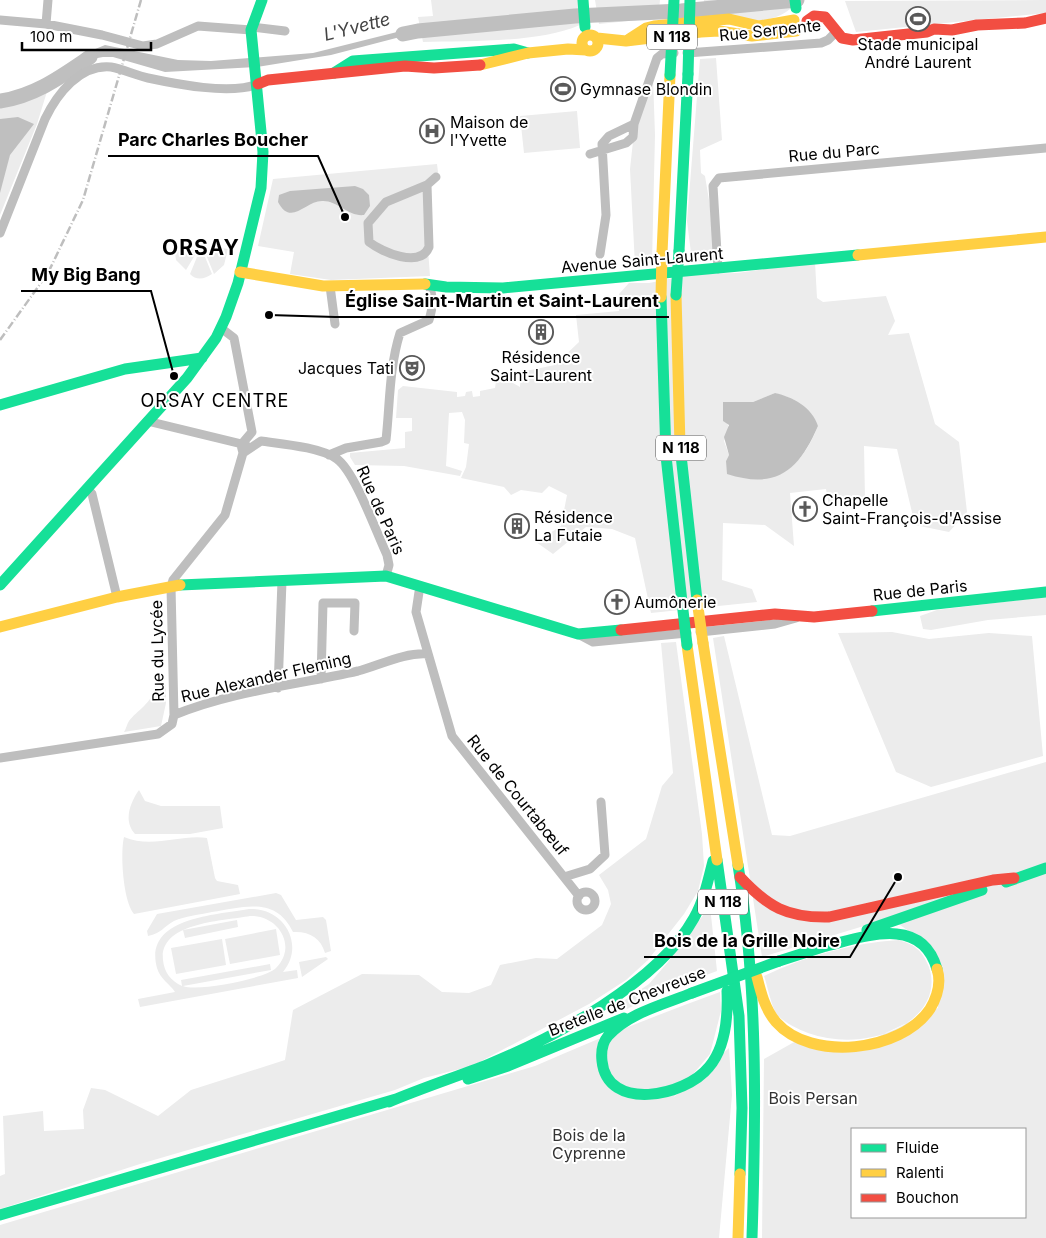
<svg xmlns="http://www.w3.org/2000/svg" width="1046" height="1238" font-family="Inter,sans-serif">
<rect width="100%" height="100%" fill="#fff"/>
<!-- green -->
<path fill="#ececec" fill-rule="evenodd" d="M431,0H578L580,25C539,43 468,41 423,42L418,17L433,16Z
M595,0H660L658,18L599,24Z
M704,0H789L790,9C769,27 729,21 702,21Z
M1046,0V13L856,32L845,1Z
M716,58L722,140L700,150L701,173L705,176L718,254L701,262L695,259L691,253L687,221L700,59Z
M653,78L655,135L652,263L635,265L630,169L635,123Z
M49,85L37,124L0,215V101L11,99Z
M577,111L580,148L524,153L520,116Z
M437,164L439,180L423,182L430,276L331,280L290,274L294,252L258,246L273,179Z
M174,246H191L195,255L186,270L176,260Z
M214,247L228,249L224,265L214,274L207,257Z
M197,257H205L212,274C205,279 196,281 190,274Z
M815,262L817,298L823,302L886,296L895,321L888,335L909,333L935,424L959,442L967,512L949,532L915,525L897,449L864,446L865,499L829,506L826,489L790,493L794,546L765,525L723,523L722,580L752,589L757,602L651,613L635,538L612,529L586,527L553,554L536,542L561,526L567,495L549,486L542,493L521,490L511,495L504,487L461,478L466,467L469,444L464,443L465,420L462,412L449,413L446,466L462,471L460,476L404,466L355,465L350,457V453L405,448V432L412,431V418H396L398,390L403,386L457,392V397L465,396L466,392L472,391L473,397L480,396V391L495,388L497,374L520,387L521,372L555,365L579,342L576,315L619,311V294L629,283H649L694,274L737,273ZM775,393L793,399L818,426C809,448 799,465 778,475L726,461L729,455L724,441L729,429L727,422L741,403L753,402Z
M1046,597V615L988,620L931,630L923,629L920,616L937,610Z
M892,632L929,639L989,633L1032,636L1043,756L931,787L896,772L838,633Z
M724,636L772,835L790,836L1046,762V1238H762L764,1059L796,1041L848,1051L938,1008L933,948L890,918L762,957L713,638ZM852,1129H1025V1217H852Z
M676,642L702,834L704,866L698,891L684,914L648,960L626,980L589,1004L472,1066L424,1078L395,1090L140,1164L0,1209V1176L5,1174L3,1116L43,1111L44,1131L84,1129L83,1110L91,1088L105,1090L158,1116L191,1090L285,1060L293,1010L362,974L419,975L442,992L469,993L491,985L500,965L536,958L557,959L602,925L611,904L608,890L599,875L646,839L662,786L673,773L661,643Z
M166,685V703L161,726L124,732C126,729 127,724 129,721C136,711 155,701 154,686Z
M139,790L145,801L161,806H220L223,828L190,834H135C123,821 130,803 139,790Z
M124,837C152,849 181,834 207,838L215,878L217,881L238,885L240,894L134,914C123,901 120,853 124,837Z
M276,893L281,895L296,920L323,917L326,920L331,951L325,953C321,938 309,931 293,932C276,896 244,907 212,912C199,915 185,916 174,921C163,927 162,933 148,936L147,931L157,914Z
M710,906L717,971L661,992L621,1012L616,1006L649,984L668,962Z
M249,909C283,907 306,944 283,972L297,970L298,978L140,1007L138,999L175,992C170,984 160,979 157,968C143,917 217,915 249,909ZM250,916C278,915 298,946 276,968C265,979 197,992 183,986L271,970L270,964L181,980L182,986C171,981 164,972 163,960C159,922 224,921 250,916Z
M237,920L238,927L185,938L183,930Z
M276,929L280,955L230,964L225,939Z
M222,939L226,965L176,974L171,948Z
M899,940C904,942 912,944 916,948C922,952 926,960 929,967C938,994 922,1016 898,1028C870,1042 837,1043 808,1033C798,1029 782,1022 776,1013C770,1002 768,987 764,976C806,956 852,943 899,940Z
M326,957L328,959L302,977L299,962Z
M720,992L721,1011L710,1054L673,1098L729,1048L732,1095L719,1238H0V1225L535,1066C596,1039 657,1015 720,992Z"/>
<!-- water -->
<path fill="#bfbfbf" d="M421,26L425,36L400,37L331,55L257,67L165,72L113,57H103L92,59L76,72L70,66L88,52L105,45L178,60L211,61L313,53Z
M18,117L34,124L10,155L0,193V119Z
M355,186L363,189L369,195L370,206L364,215C349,217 337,200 322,201C305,201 291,227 278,202L279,195L290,191Z
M775,393C793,397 812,407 818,426C799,470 777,490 727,474L726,461L729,455L724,437L729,425L723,421V402H753Z"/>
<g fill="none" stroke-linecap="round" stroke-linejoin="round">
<!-- river -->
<path stroke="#bfbfbf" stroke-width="15" d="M403,34L418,31L575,16L681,11L797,0
M0,101C35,96 62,76 90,57"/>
<!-- street -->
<path stroke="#bebebe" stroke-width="9" d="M0,20L46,24L102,35L143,46L157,44L198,26L251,30
M46,24L48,0
M252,27L285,31
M687,53L821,43L828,40L835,33
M590,154L626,143L633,137L634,124L657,58L662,54L674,53
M427,185L386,202L368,223L369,242C382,252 420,269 429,247L427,185L436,177
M0,233L45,119C57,94 80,64 111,67C123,69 135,75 148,78C176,84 230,95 258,84
M600,254L606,215L602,144L609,136L634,124
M718,269L713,186L719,178L1046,148
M330,286L335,324
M221,328L234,338L252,432L241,445
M147,421L246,445
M243,453L261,441C282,444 320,447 337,459C355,472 376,532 387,555L389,565L386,576
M329,455L346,448L381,442L386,440C390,404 389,368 400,333L429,320C433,307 434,296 428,284
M87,488L92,494L117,597
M419,592L416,612L452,736L579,896
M700,632L775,624L796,618
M578,634L593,642L687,633
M321,679L323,603H355L354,631
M278,688L282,581
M174,715L171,587L173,580L225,515L243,453L241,445
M0,758L158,734L172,724L174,715C232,691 297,685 358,671C380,665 405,652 428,654
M564,877L590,869L605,855L601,802
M577 901a9 9 0 1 1 18 0a9 9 0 1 1-18 0Z"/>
<!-- fast -->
<path stroke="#16e098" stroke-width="11" d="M583,0L585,27
M795,0L796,8
M334,73L353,61L514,49L528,53
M679,251L688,74
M425,284L446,287L503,288L858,255
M661,297L666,456L682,602
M0,405L125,369L202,358
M680,446L697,600
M0,585L187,378L216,338L226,317L238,283L261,188L263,152L251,30L262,0
M180,585L386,576L578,634L621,630
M872,611L1046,592
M717,860L739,1016L742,1108L740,1174
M738,865C758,988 756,1114 752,1238
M1006,882L1046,868
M867,930L982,890
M822,947C861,938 921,913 937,969
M779,961L829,945
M692,993C665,1004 628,1013 608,1036C602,1043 601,1052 602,1061C607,1112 685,1097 709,1067C726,1047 728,1016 727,991
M468,1079L508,1066L624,1018
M389,1102C422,1088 456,1077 489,1064C555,1037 658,983 694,918C704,900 708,881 713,861
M0,1215L396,1099"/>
<!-- slow -->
<path stroke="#ffcf43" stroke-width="11" d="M582 43a8 8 0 1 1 16 0a8 8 0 1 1-16 0Z
M597,38L626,41L701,32L719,31L752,36L796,31
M629,39L646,28L654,26L729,19L759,26L794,20
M480,65L528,53L568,49L586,50
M662,253L670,75
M858,255L1046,237
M240,272L323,286L425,284
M676,295L680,446
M0,627L117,597L180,585
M703,643L738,865
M687,645L717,860
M757,977C761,993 765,1009 776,1022C811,1062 901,1052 930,1009C937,997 942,984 937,969
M738,1238L740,1174"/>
<!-- jam -->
<path stroke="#f24e42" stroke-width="11" d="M807,21L814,16L825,17L842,38L853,40L927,32L934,29L952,30L977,25L1025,23L1046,18
M258,84L268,80L405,66L434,68L480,65
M621,630L775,614L814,617L872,611
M740,877C768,907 787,918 829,917L993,880L1014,878"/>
<!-- rail -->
<path stroke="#bebebe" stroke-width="2.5" stroke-dasharray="8 2.5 1 2.5" stroke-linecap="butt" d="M0,340L48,273L83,200L141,0"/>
<!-- fast-bridge -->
<path stroke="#16e098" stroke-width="11" d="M688,74L690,0
M670,75L674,0
M676,295L679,251
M682,602L687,645
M692,993L779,961"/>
<!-- slow-bridge -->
<path stroke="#ffcf43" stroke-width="11" d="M661,297L662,253
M697,600L703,643"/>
</g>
<!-- icons -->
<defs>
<symbol id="stadium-ring" viewBox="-11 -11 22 22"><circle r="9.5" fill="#fff" stroke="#595959" stroke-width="1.5"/><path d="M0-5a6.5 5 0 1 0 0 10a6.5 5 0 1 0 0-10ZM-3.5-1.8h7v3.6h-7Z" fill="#595959"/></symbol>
<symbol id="hospital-ring" viewBox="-11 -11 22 22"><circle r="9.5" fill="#fff" stroke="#595959" stroke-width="1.5"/><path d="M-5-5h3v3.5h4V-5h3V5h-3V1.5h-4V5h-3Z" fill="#595959"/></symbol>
<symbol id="building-ring" viewBox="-11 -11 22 22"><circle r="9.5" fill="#fff" stroke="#595959" stroke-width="1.5"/><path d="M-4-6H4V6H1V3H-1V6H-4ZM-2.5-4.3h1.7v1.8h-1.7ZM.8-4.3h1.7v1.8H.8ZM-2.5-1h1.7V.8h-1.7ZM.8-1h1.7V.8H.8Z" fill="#595959"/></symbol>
<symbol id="theatre-ring" viewBox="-11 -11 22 22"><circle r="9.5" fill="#fff" stroke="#595959" stroke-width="1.5"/><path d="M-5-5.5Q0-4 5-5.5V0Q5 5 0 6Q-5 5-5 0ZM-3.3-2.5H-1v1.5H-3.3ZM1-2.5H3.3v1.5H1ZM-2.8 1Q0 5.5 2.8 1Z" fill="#595959"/></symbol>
<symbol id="church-ring" viewBox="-11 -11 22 22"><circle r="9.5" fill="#fff" stroke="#595959" stroke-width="1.5"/><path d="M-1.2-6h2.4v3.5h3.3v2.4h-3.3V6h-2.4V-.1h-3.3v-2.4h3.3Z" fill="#595959"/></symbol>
</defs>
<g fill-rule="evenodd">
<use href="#stadium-ring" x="904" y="5" width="28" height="28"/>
<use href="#stadium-ring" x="549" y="75" width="28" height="28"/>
<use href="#hospital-ring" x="418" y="117" width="28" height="28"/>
<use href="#building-ring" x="527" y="318" width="28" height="28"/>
<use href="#theatre-ring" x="398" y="354" width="28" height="28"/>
<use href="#church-ring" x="791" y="495" width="28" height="28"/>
<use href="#building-ring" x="503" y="512" width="28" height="28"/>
<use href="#church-ring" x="603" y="588" width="28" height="28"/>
</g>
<g text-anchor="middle" stroke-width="4" stroke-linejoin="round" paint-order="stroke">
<!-- shield labels -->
<g fill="#fff" stroke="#4c4c4c" stroke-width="1">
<rect x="647" y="24.5" width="50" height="25" rx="4"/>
<rect x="656" y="435.5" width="50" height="25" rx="4"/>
<rect x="698" y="889.5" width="50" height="25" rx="4"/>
</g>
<g font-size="15" font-weight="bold" fill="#000">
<text x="672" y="42">N 118</text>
<text x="681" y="453">N 118</text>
<text x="723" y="907">N 118</text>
</g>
<!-- street labels -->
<g font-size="16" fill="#000" stroke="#fff">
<text transform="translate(770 30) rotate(-6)" y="6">Rue Serpente</text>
<text transform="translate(834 152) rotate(-5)" y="6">Rue du Parc</text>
<text transform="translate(642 260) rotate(-5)" y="6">Avenue Saint-Laurent</text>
<text transform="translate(381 510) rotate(66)" y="6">Rue de Paris</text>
<text transform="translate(920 590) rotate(-6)" y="6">Rue de Paris</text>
<text transform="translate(157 651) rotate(-91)" y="6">Rue du Lycée</text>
<text transform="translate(266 677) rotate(-13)" y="6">Rue Alexander Fleming</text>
<text transform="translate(518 795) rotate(51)" y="6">Rue de Courtabœuf</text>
<text transform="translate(627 1001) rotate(-21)" y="6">Bretelle de Chevreuse</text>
</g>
<!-- poi labels -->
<g font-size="16" fill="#000" stroke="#fff" text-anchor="start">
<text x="918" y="50" text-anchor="middle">Stade municipal<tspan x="918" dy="18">André Laurent</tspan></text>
<text x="580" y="95">Gymnase Blondin</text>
<text x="450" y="128">Maison de<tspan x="450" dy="18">l'Yvette</tspan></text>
<text x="541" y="363" text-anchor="middle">Résidence<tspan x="541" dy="18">Saint-Laurent</tspan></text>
<text x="394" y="374" text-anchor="end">Jacques Tati</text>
<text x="822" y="506">Chapelle<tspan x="822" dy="18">Saint-François-d'Assise</tspan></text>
<text x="534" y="523">Résidence<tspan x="534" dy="18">La Futaie</tspan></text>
<text x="634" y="608">Aumônerie</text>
</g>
<!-- park labels -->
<g font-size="16" fill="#333" stroke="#fff">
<text x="813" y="1104">Bois Persan</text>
<text x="589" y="1141">Bois de la<tspan x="589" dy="18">Cyprenne</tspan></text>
</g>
<!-- water labels -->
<g font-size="18" font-style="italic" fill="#444" stroke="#fff">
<text transform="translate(357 27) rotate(-14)" y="6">L'Yvette</text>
</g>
<!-- neighbourhood labels -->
<g font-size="18" letter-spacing="1" fill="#000" stroke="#fff">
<text x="215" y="407">ORSAY CENTRE</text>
</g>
<!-- district labels -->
<g font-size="21" font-weight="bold" letter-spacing="1" fill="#000" stroke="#fff">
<text x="201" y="255">ORSAY</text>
</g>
</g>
<!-- callouts -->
<path fill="none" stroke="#000" stroke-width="2" d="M345 217L318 156H108M174 376L151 291H21M269 315L335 317H669M898 877L850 957H644"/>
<g fill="#000" stroke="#fff" stroke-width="2">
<circle cx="345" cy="217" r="5"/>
<circle cx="174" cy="376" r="5"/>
<circle cx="269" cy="315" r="5"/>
<circle cx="898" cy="877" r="5"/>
</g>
<g font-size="18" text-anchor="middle" font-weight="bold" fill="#000" stroke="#fff" stroke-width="4" stroke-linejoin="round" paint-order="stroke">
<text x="213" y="146">Parc Charles Boucher</text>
<text x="86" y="281">My Big Bang</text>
<text x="502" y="307">Église Saint-Martin et Saint-Laurent</text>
<text x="747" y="947">Bois de la Grille Noire</text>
</g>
<!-- legend -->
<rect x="851" y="1128" width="175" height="90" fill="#ffffff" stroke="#999999"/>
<rect x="861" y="1144" width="25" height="8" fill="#16e098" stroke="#999999"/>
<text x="896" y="1153" font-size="15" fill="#000000">Fluide</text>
<rect x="861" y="1169" width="25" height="8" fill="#ffcf43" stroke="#999999"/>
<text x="896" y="1178" font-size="15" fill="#000000">Ralenti</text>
<rect x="861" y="1194" width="25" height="8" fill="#f24e42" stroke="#999999"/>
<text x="896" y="1203" font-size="15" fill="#000000">Bouchon</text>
<!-- scale -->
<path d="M22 42v8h129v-8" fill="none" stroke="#000000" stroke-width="2.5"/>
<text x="30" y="42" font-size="15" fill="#000000" stroke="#ffffff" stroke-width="4" paint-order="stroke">100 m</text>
</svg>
